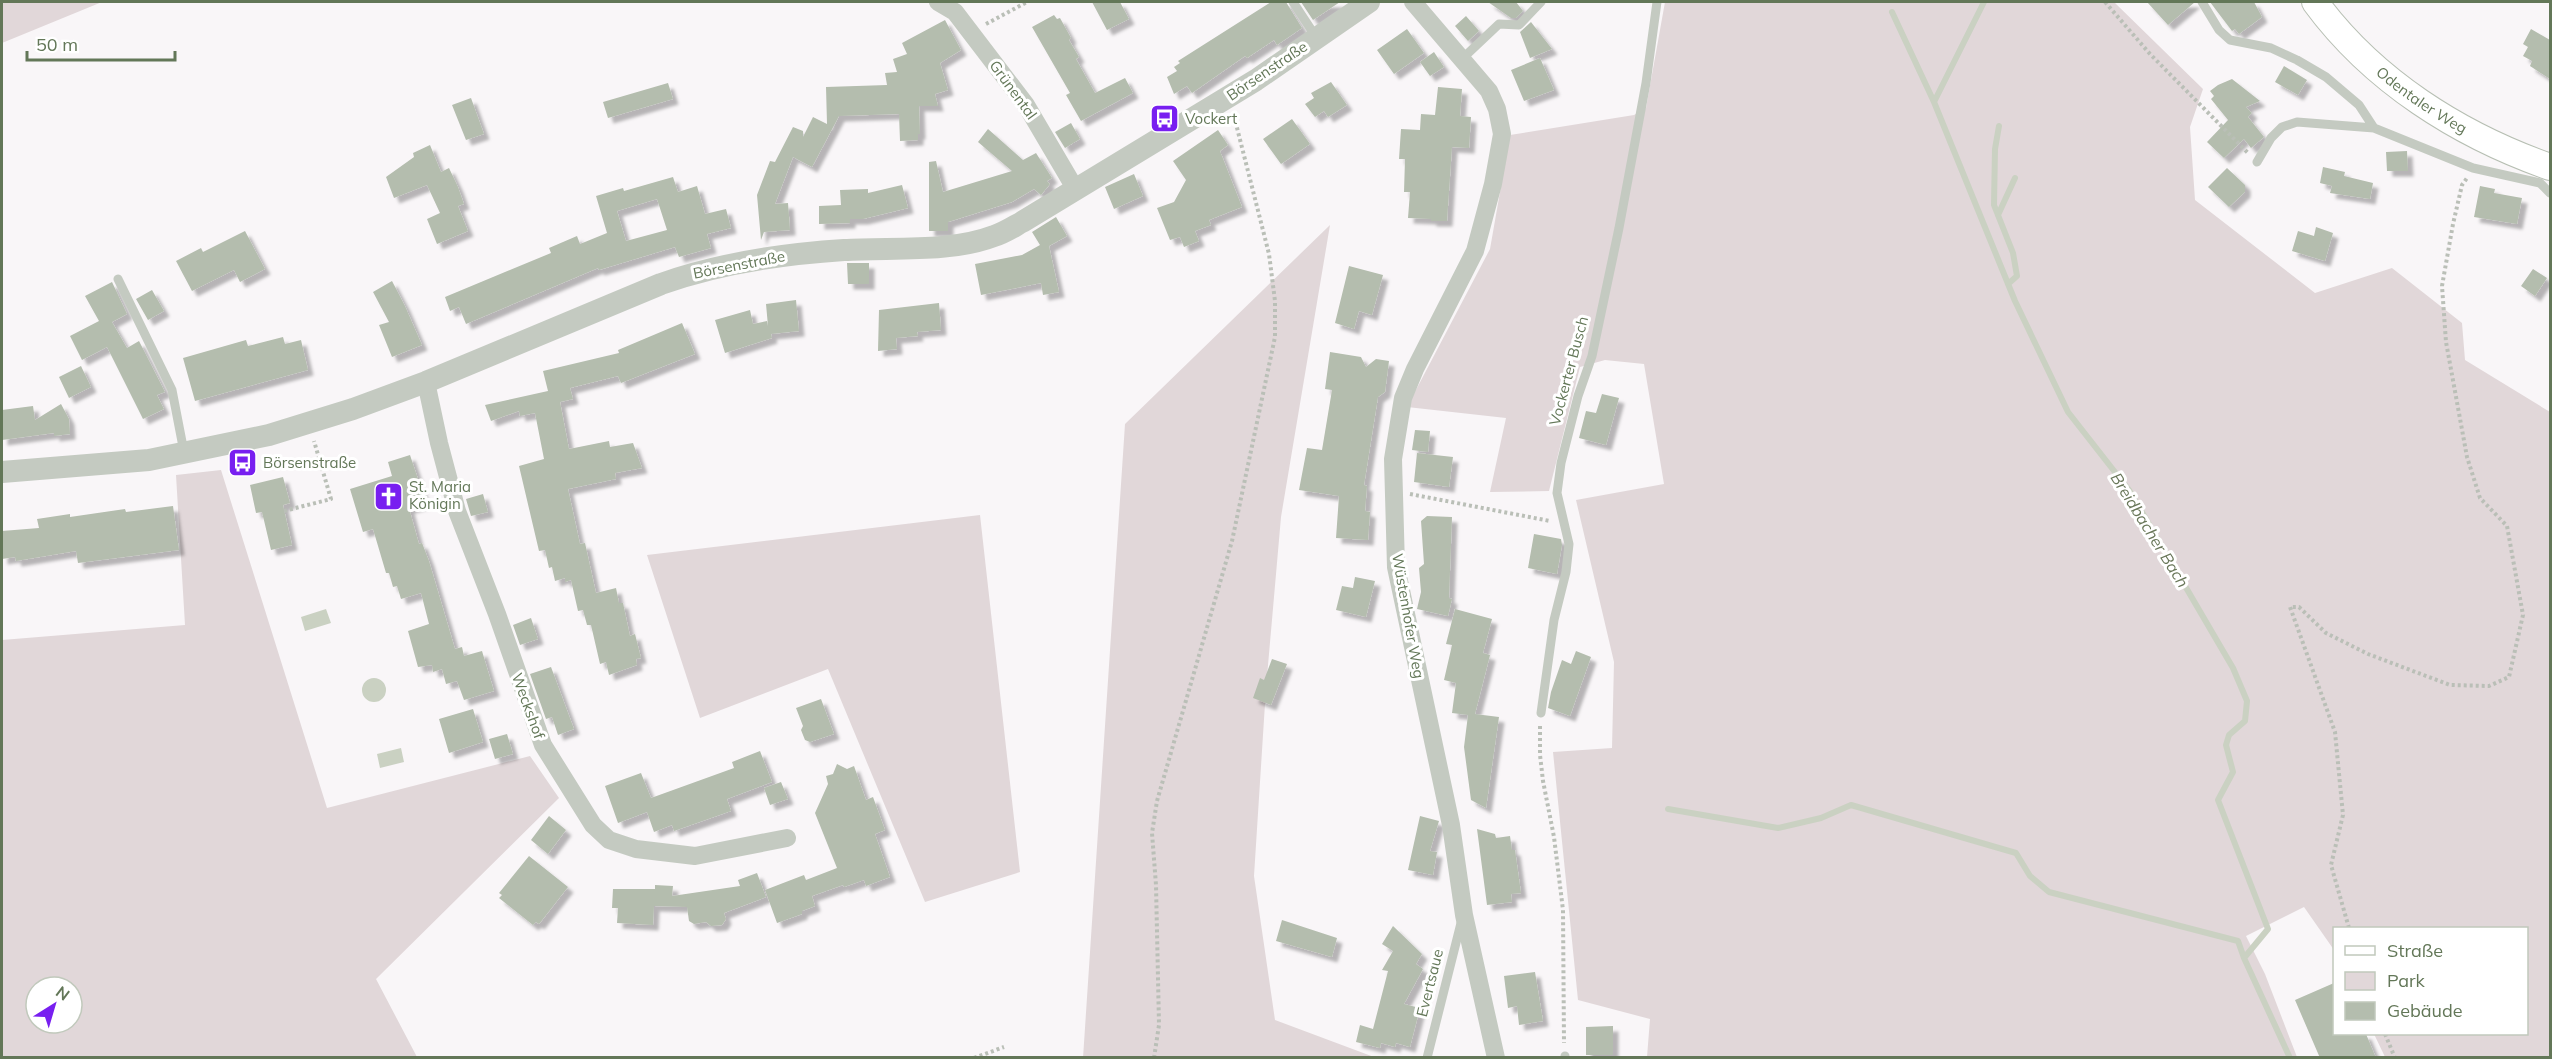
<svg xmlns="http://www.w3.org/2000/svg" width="2552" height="1059" font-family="Mulish,sans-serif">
<defs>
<filter id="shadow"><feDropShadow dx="5.5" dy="5.5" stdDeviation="1.5" flood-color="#0004"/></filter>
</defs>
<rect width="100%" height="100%" fill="#f9f6f8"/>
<!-- green -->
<path fill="#e1d7d9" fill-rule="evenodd" d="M2,2H102L2,43Z
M1665,2H2114L2203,89L2190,127L2195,200L2315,293L2392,268L2462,323L2465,360L2550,412V1057H2385L2374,1034H2526V928H2334V950L2304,907L2246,936L2265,974L2297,1057H1647L1650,1019L1578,1000L1553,752L1612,748L1614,662L1576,500L1664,484L1644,364L1605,360L1580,367L1549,491L1490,492L1506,418L1407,407L1490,249L1510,135L1634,115L1646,108Z
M1330,225L1281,517L1266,688L1254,876L1275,1020L1374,1057L1083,1058L1125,424Z
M221,470L327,808L530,756L559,798L376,979L417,1057H2V640L185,625L176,475ZM36,987H72V1023H36Z
M980,515L1020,872L925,902L828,669L700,718L647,555Z"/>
<!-- water -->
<path fill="#cad1c2" d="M326,609L331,623L305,631L301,617Z
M362 690a12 12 0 1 1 24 0a12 12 0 1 1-24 0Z
M401,748L404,762L380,768L377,754Z"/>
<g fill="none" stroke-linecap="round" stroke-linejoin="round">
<!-- stream -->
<path stroke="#cad1c2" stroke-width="6" d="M1984,2L1934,102L2015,301L2068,412L2129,490L2233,668L2247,701L2245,721L2229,735L2226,745L2233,772L2218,800L2268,929L2244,958L2290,1058
M1892,12L1934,102
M1999,126L1995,149L1994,205L2013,253L2017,276L2008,284
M1998,215L2015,178
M1668,809L1778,828L1821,818L1851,805L2016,853L2030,876L2049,892L2238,941L2244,958"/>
</g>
<!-- building -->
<path fill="#b4bdae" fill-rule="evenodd" filter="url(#shadow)" d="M1092,2H1120L1129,19L1107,30Z
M1271,2H1286L1302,28L1277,45L1274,40L1247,58L1245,56L1192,93L1187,86L1174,94L1167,77L1177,71L1174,67L1180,63L1178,61Z
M1301,2H1340L1313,20Z
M1488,2H1516L1523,11L1516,18H1511Z
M2147,2H2195L2168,25Z
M2210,2H2254L2262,17L2239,34L2235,29L2232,31Z
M1054,15L1057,19L1060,18L1071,38L1069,40L1079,57L1076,59L1095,93L1125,78L1133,93L1081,121L1066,95L1070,93L1032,27Z
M1466,16L1479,31L1468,41L1455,26Z
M945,20L961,50L940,63L948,90L935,94L938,106H919L920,134H918V140L900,141L899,114L839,116L812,167L793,157L775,204L788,203L790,230L764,232L761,240L757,195L770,161L775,162L793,127L803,131V137L813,117L827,124L826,87L887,85L885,73L897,72L893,59L907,54L902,43Z
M1531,22L1552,49L1530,58L1520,32Z
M1407,29L1424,53L1394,74L1377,50Z
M2531,29L2550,40V79L2530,66L2532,61L2523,56L2528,47L2523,44Z
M1434,52L1444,67L1430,76L1420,62Z
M1540,58L1554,90L1524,101L1511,70Z
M2284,66L2307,80L2298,95L2275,82Z
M2232,79L2260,101L2246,107L2252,113L2248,117L2264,137L2251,148L2244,139L2224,158L2207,142L2228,120L2211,99L2214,96L2210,91L2218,85Z
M1331,82L1347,105L1328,117L1324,111L1315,117L1305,104L1314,98L1311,93Z
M668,83L673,99L608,118L603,102Z
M1438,87L1462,89L1460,116L1471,117L1469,148L1452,147L1447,221H1431V219L1408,218L1410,192H1404L1405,159H1399L1401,129L1420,130L1421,114L1435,115Z
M471,98L484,134L466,140L452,105Z
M1292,119L1310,144L1281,164L1263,139Z
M1071,123L1080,139L1065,148L1055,132Z
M988,129L1023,160L1036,153L1052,178L1047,181L1050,184L1041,195L1034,189L1012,202L948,222V231H929V162L936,161L943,192L1012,171L978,142Z
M1218,130L1228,145L1220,151L1242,207L1209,220L1211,225L1195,231L1199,241L1184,247L1180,237L1170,240L1157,208L1174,202L1186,180L1173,161Z
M430,145L441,172L449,168L458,187L464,204L458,206L468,231L437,244L427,219L440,213L427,185L394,198L386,177L414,157L413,153Z
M2407,151L2408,171H2387L2386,152Z
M2323,167L2345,172L2344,176L2373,183L2370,199L2330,193L2332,186L2320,183Z
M2227,168L2245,185V192L2229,207L2208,187Z
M1134,174L1143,196L1114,209L1105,187Z
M673,177L678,192L697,186L705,214L726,209L731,228L707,234L711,248L679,257L675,247L599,270L598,268L466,324L459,307L450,311L445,297L551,253L549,248L577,236L580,244L607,233L596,196L623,188L624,191ZM657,199L667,230L626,241L617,211Z
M902,185L908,208L863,219H850V223L819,224V206L841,205L840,190L868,189V193Z
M2480,186L2495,189L2494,193L2522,198L2517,224L2474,217Z
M1056,217L1067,236L1049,246L1059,292L1043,295L1041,283L981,295L975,264L1022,255L1040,245L1032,232Z
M2316,227L2333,233L2325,261L2292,251L2298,231L2314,236Z
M245,231L265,269L240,282L234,270L192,291L176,261L201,248L203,252Z
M847,263H869V284H848Z
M1349,266L1383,275L1372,315L1359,311L1354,329L1335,323Z
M2533,269L2547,278L2535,296L2521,286Z
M392,281L405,306L422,345L392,357L379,325L389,322L373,292Z
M112,282L127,314L112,322L127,348L139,341L165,392L157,395L164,409L143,419L107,347L82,360L70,336L99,321L85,296Z
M152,290L164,311L148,320L136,299Z
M796,300L799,331L771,334L772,338L725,353L715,320L750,310L753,324L767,321L768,326L766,304Z
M939,303L941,330L917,332L918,336L896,338L897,349L878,351L879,310Z
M682,323L695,354L621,383L618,376L570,388L573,399L560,402L569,449L609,441L610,447L633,443L642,468L615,473L616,479L568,489L580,544L585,543L596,593L616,588L619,603H623L630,636L635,634L641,658L636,659L637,665L609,675L606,662L600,664L591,625H587L583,610L578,611L571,580L565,582V578L555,581L552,567L549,568L545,550L539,551L519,466L544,459L535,413L520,416L519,411L491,421L485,405L548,391L543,371L619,353L618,350Z
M283,337L285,344L301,340L308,370L195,401L183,358L246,340L248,346Z
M1330,352L1361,357L1366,367L1376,359L1389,361L1385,392L1378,397L1364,485L1367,486L1365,511L1370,512L1368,540L1336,538L1339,496L1299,490L1307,448L1322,450L1332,390L1325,389Z
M81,366L91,387L69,398L59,377Z
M1602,394L1619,398L1606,445L1579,438L1586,411L1596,413Z
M61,404L69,419L70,434L54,436V433L2,440V410L33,406L35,420Z
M1415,430L1430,431L1428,452L1412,450Z
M1417,453L1453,457L1449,487L1414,482Z
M410,455L426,503L409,508L419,544L422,543L429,561L455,649L462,647L464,656L482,651L494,691L464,700L457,681L446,684L442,669L433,672L432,665L418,667L408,631L429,624L421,593L401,599L397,586L393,587L389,573H386L373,529L363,532L350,489L392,476L388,462Z
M283,477L290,503L283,505L292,545L271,550L262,512L256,513L250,485Z
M483,494L488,512L471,516L466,499Z
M173,506L179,550L78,563L76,551L16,561L15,557L2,559V531L39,528L37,519L70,514V517L125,509L126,512Z
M1427,516L1452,517L1449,598L1452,599L1448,616L1417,609L1421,592L1419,568L1424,564L1421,521Z
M1534,534L1561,539L1562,545L1557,574L1528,568Z
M1355,577L1375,581L1366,617L1336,610L1342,586L1353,588Z
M1455,609L1492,619L1483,653L1490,655L1475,714L1499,717L1486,808L1471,800L1464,747L1468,715L1452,713L1456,683L1444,680L1452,645L1446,644Z
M531,618L538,639L520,645L513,625Z
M1576,651L1591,657L1570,716L1548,708L1551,692L1562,660L1571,664Z
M1272,659L1287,664L1271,705L1253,698L1260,678L1264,680Z
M551,667L574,729L558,735L552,717L546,719L530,674Z
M821,699L834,734L810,742L805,740L801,730L803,726L796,708Z
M473,709L483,742L449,753L439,719Z
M507,734L513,754L495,759L489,739Z
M760,751L772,782L727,799L731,811L674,831L672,825L654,832L647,812L618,823L605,786L641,773L651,798L734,768L732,762Z
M837,764L847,769L854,766L866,800L873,797L885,830L875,834L890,877L866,886L864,880L844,887L843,885L812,896L815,906L802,911V914L777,923L765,890L804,875L806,880L837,868L815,813L828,784L826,776L833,774Z
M781,782L788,799L770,805L764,788Z
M549,816L566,830L548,854L531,840Z
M1420,816L1439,821L1430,851L1437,852L1433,875L1408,870Z
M1477,829L1495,834L1496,838L1510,836L1512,850H1515L1521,893L1511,894L1512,902L1487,905Z
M529,856L568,887L539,924L536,922L533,925L499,898L502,895L499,893Z
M757,873L766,897L724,913L726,919L722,925L711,926L706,922L694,924L689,921L687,907L654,906L653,925L617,923L618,908H612L613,889H655V885L673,886L672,896L740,886L738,880Z
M1282,920L1337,938L1332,957L1276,941Z
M1393,926L1422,954L1416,964L1423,969L1404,1004L1420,1008L1410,1047L1396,1043L1395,1047L1381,1043L1380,1048L1356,1042L1360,1025L1373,1029L1388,971L1382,970L1393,951L1382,944Z
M1535,972L1543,1021L1519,1025L1517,1006L1508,1008L1504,976Z
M2334,983V1034H2366L2376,1058H2320L2295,1000Z
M1613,1026V1055H1586V1027Z"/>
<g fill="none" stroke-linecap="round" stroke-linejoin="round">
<defs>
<g id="secondary">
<path id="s1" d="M2315,2C2373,81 2459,135 2550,167"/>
</g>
</defs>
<!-- secondary casing -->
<use href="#secondary" stroke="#b7bfb3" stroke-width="28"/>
<!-- path -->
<path stroke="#babfb7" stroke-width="4" stroke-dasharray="3 3" stroke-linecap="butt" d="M2105,2L2150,54L2249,154
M986,24L1027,2
M1410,494L1550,521
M284,511L331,499L314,441
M1540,726V755L1543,781L1554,837L1563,910L1564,1043
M2349,928L2331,865L2343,815L2335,732L2290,607H2299L2326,633L2368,654L2450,685L2489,686L2509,677L2523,615L2507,526L2480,498L2467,457L2446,342L2442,286L2453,224L2462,185L2467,178
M2385,1034L2395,1058
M974,1058L1004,1047
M1154,1058L1159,1025L1156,885L1152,833L1157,801L1232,541L1275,337V301L1269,254L1234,116"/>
<!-- service -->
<path stroke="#c4cac1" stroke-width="9" d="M1293,2L1316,37
M2202,2L2219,30L2230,40L2271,48L2297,60L2326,77L2359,105L2374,128
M1463,58L1499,24L1519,25L1541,2
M2257,162L2271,138L2282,127L2297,122L2374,128L2473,168L2540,183L2550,193
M118,279L172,390L184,452
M1541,713L1554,620L1566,572L1569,544L1557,493L1561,463L1578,396L1592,356L1619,228L1646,83L1657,2
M1427,1058L1461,923
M1565,1058V1056"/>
<!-- minor -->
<path stroke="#c4cac1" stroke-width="18" d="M938,2L955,12L1026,105L1076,190
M1413,2L1489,91L1497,109L1502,134L1493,184L1475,251L1415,369L1403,398L1393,459L1396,567L1451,825L1464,915L1496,1058
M426,382L439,443L457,511L497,614L543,745L593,825L609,840L636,849L695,856L787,838"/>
<!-- tertiary -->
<path stroke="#c4cac1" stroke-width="22" d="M2,472L149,460L269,435L353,409L426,382L661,284C720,263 782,254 844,250C891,247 950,253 994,236C1004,233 1013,227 1022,222L1256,80L1369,2"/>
<!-- secondary -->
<use href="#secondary" stroke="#fff" stroke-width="26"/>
</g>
<!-- icons -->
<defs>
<symbol id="bus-square" viewBox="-11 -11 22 22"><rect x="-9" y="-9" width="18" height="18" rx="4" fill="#781ff0" stroke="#fff"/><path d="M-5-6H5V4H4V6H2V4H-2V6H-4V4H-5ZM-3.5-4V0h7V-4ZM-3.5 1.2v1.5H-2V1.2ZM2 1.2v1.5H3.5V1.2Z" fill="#fff"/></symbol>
<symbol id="church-square" viewBox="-11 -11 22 22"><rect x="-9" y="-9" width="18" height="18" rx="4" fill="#781ff0" stroke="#fff"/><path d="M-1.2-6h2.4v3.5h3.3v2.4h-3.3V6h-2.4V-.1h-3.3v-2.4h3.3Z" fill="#fff"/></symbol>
</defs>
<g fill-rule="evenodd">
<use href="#bus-square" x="1148" y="102" width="33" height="33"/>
<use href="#bus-square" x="226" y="446" width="33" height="33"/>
<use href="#church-square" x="372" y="480" width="33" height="33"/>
</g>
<g text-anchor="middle" stroke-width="6" stroke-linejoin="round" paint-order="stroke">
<!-- street labels -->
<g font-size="15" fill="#637758" stroke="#fff">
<text transform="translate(1267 71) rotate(-34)" y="5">Börsenstraße</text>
<text transform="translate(1013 90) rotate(54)" y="5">Grünental</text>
<text dy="5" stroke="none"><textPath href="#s1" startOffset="146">Odentaler Weg</textPath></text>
<text transform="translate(739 265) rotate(-11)" y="5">Börsenstraße</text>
<text transform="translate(1569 371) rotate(-75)" y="5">Vockerter Busch</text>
<text transform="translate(1408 616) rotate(80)" y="5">Wüstenhofer Weg</text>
<text transform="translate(528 706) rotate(70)" y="5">Weckshof</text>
<text transform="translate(1430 983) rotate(-76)" y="5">Evertsaue</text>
</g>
<!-- poi labels -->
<g font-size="15" fill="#637758" stroke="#fff" text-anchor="start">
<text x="1185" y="124">Vockert</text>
<text x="263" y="468">Börsenstraße</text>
<text x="409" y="492">St. Maria<tspan x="409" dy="17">Königin</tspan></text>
</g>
<!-- water labels -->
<g font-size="16" font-style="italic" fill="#687658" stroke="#fff">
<text transform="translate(2150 530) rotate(58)" y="6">Breidbacher Bach</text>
</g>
</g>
<!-- border -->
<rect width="2552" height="1059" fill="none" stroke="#637758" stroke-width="6"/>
<!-- legend -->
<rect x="2333" y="927" width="195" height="108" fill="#ffffff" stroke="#c1c9bc" stroke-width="1.5"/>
<rect x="2345" y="946" width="30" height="9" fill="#ffffff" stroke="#c1c9bc" stroke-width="1.5"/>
<text x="2387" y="957" font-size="18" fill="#637758">Straße</text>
<rect x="2345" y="972" width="30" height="18" fill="#e1d7d9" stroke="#c1c9bc" stroke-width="1.5"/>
<text x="2387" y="987" font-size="18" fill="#637758">Park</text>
<rect x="2345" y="1002" width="30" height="18" fill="#b4bdae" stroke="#c1c9bc" stroke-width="1.5"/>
<text x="2387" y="1017" font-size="18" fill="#637758">Gebäude</text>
<!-- north arrow -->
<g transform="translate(54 1005) rotate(37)"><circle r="28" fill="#ffffff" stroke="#c1c9bc" stroke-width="1.5"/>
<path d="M0-4.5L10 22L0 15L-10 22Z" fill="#781ff0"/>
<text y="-9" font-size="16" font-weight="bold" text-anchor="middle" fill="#637758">N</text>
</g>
<!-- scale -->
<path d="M27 51v9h148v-9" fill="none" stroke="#637758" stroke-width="3"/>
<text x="36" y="51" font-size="18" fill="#637758" stroke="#ffffff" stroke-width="4.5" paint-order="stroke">50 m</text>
</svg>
